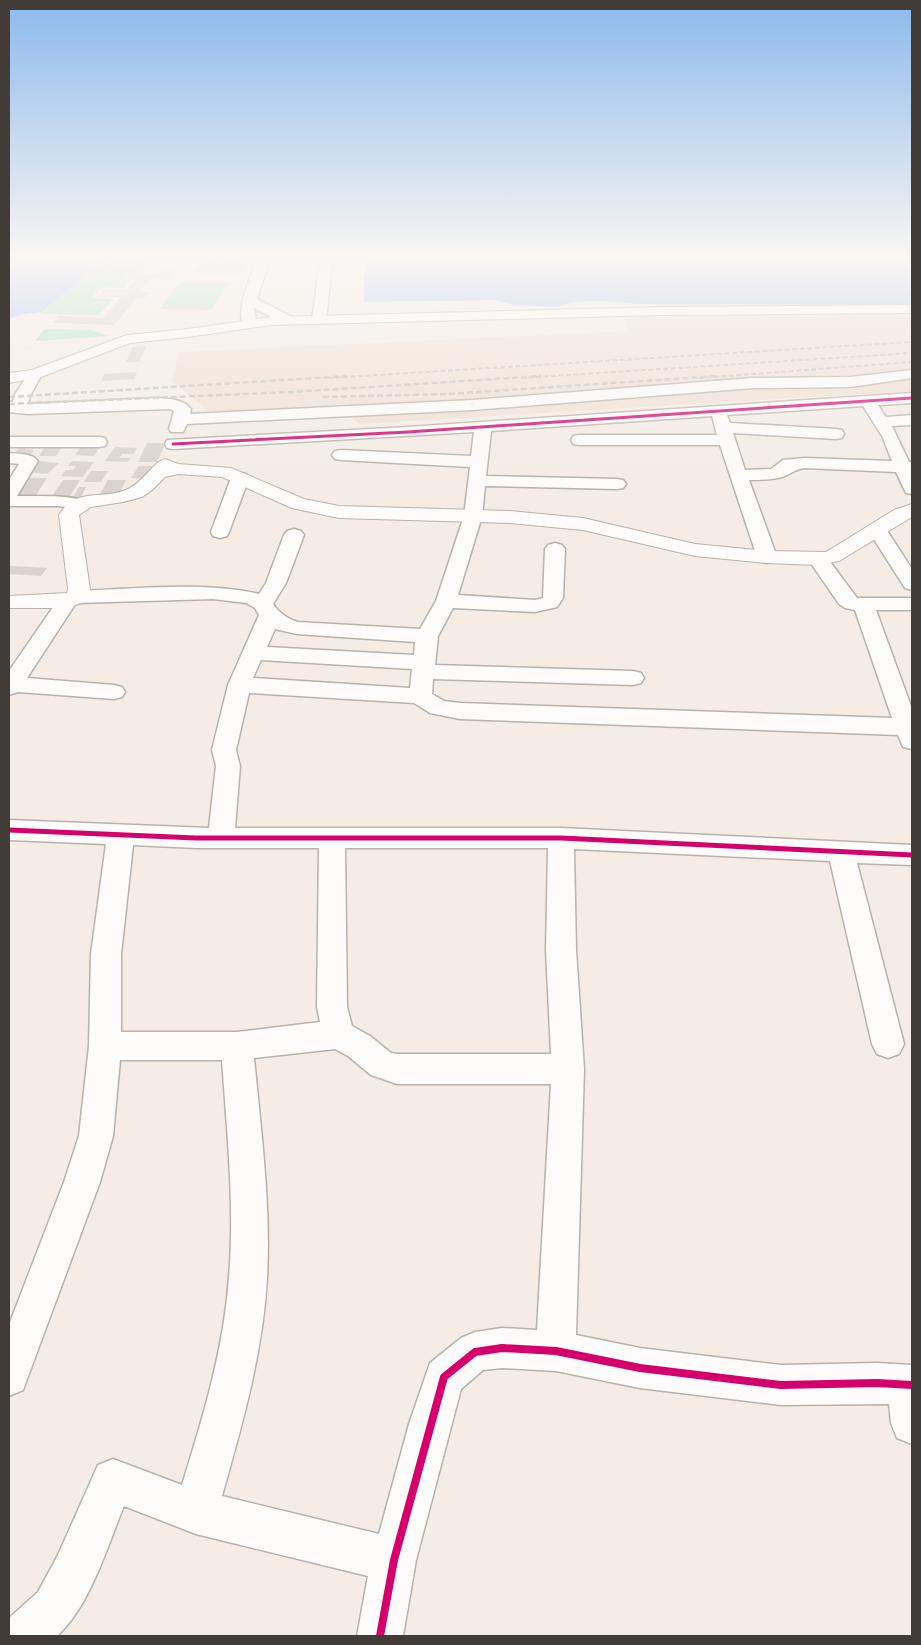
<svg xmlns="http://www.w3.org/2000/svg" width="921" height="1645" font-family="Roboto,sans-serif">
<rect width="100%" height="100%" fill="#f4ece5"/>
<!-- built -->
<path fill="#efdfd3" d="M912,313V391L359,424L342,410L211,413L172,381L179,352L629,331L623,315Z"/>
<!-- green -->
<path fill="#abe2c5" d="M205,255H251L243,273H196Z
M119,257L152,258L140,273H128L123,278L132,279L124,288L101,287L92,298L113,299L99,315L40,314L101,262Z
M180,282L229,283L211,310L160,309Z
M45,329L91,330L109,336L35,341Z"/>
<!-- water -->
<path fill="#a3c1f3" d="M9,255H127L101,262L42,312L24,314L9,319Z
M368,255H912V305L636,304L605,301L573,302L557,307L514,305L493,300L364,302V278Z"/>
<!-- building -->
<path fill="#dad3ce" d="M162,266H167L166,268H177L169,279L151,278L139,292H149L145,298H137L114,325L53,323L59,316L103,318L121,297H98L105,289H128L136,278H125L129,273L158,275L161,270H144L145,267L160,268Z
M146,346L139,362H126L133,347Z
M137,372L135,379L102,381L104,374Z
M22,443L27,447L25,449L34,450L30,456L14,455Z
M147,443H166L157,462H138Z
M46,445H63L56,456H39Z
M81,446L100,447L94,456L75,455Z
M115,447L137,448L133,454H122L119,458H130L128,462L105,461Z
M39,461L59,463L47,474L27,472Z
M72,461L94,462L83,477L61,476L66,470H73L76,466H68Z
M139,466H154L147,479L131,478Z
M91,471H108L101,482H84Z
M26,478H47L34,498L12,497Z
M63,480H80L70,496L53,495Z
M108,480H126L119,494H100Z
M79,487H86L81,497H73Z
M9,566L47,568L41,576L9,574Z"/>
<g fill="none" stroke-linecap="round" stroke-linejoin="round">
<defs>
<path id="minor" d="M259,255H271L257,299L292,317L294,320L292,323H282L254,308L256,323L254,326H244C234,309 253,273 259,255Z
M321,255H333L326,320L319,324L312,320Z
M35,370L40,371L42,374L30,396L28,404L158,398C170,399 183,399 191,409L190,414L473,400L753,378L850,377L912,370V378L850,387L753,388L473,410L187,424L183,432H171L169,429L174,411L170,409L28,414L9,412V402H13L14,396L30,371Z
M912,393V403L878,405L886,417L912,415V425L892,426L909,462H912V494L906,493L896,472L805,468C795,469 791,474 782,477C771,480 760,480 749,480L777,557L774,561L767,563L760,561L757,557L720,445H579L573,444L571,440L573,436L579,435H717L712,416L491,431L486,476L617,479L623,480L626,484L623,488L617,489L485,486L482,516L458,595L535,600L543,598L545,549L548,545L555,543L562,545L565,549L563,598L557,607L535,612L453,608L438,636L435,665L633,671L641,673L644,678L641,683L633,685L433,679L432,694L444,701L460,703L892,718L855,610L845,608L839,604L808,559L811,555L818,553L825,555L857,598H912V610H876L912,709V749L903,747L898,735L460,719L430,713L414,703L249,693L236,750L240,766L235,828H561L912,845V865L857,863L904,1044L899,1054L888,1058L877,1054L872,1044L830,861L574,849L576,950L584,1069L576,1335L640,1348L781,1365L877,1363L912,1365V1444L897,1438L891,1423L889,1404L781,1405L640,1388L556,1371L502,1368L483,1370L461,1389L416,1560L403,1636H357L368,1576L196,1534L124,1506C107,1547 90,1606 57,1636H9V1618L38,1592L58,1555L98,1465L113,1459L182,1485C203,1417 224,1349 229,1277C235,1205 227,1132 222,1060H120L113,1136L100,1182L23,1390L9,1396V1325L64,1182L79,1136L89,1046L91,954L106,844L9,840V820L209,828L216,766L212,750L228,685L259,615L255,608L246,603L213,599L76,603L27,678L114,685L122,687L125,692L122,697L114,699L18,692L9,695V671L60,597L76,591C134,589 204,581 259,594L266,583L284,535L287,531L294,529L301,531L304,535L286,583L273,604C279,613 288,619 298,622L420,629L436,601L464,516L470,467L341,460L335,459L332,455L335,451L341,450L471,456L474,432L173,449L167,448L165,444L167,440L408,427ZM863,406L882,436L892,461L805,458L783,460L771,469L745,470L733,433L836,439L842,438L844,434L842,430L836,429L730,423L727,415ZM275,629L297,634L415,642L414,655L267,647ZM261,660L412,669L410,688L253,678ZM133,845L196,848H319L317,1007L320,1022L237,1032H121V954ZM345,848H548L546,950L551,1054H397L391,1053L370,1036L352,1026L347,1007ZM335,1049L348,1056L371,1075L397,1084H551L537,1330L502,1328L475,1332L461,1338L430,1363L409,1424L379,1534L222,1496C242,1425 263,1353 267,1278C271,1205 261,1131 254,1058Z
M9,437H99L105,438L107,442L105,446L99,447H9Z
M9,453C18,454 32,453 38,461L17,496C40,496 62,495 84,500L87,504L84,508L78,509L59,506H9V480L19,464L9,463Z
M240,473L246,474L249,478L229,532L227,536L220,538L213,536L211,532L231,478L234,474Z
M877,524L884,526L912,569V590L905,588L868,530L870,526Z"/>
<path id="major" d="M912,305V313L661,315L272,325L188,337L130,343L41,377L9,383V373L32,370L127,335L188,329L272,317L661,307Z
M165,459L178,464L231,468L304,499L339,506L510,511L583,518L695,544L767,551L826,552L894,510L912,504V517L839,561L818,565L767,563L695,556L583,530L510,523L339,518L292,508L222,477L178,474L165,477L152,490L142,497L123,502L91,507L79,515L90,589L84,602L67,608H9V596L67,593L68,589L59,515C76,487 101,500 126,490C143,483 154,461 165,459Z"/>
</defs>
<!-- minor casing -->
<use href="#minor" stroke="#b8b2ac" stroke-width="3"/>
<!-- major casing -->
<use href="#major" stroke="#b8b2ac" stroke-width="2"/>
<!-- path -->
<path stroke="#dcdad8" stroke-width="2" stroke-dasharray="0.5 2" stroke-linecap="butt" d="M227,257L232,255
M208,269L217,268L227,257H221L218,263H220
M177,273L214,274L217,268L227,271
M199,286L209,289L196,294L188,290Z
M209,290H221
M161,295H174L178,289L188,290
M174,295L169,301L192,299L199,301L193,304H185L184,301
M192,299L196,294
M169,301L164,308L209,309L225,284L183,283L178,289
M199,302L213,303
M60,307L47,309L103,262L116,258L147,260
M70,312L58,308L69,303L78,294L102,283L104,280L97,275L117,265L134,266L153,260L184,262
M138,324L184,262
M25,348L45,326L119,327
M9,349L67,346"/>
<!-- minor -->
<use href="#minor" fill="#fdfcfb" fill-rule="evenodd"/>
<!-- major -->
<use href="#major" fill="#fdfcfb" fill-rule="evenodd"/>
<!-- rail-far1 -->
<path stroke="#c4c2c0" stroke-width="2" stroke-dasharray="5 2.5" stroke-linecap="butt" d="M328,378L912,342
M521,378L912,353
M699,378L912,362"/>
<!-- rail -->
<path stroke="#c4c2c0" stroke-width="2.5" stroke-dasharray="6 3" stroke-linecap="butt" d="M9,397L348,376
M323,397L448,394L718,376
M9,404L292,392L541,376"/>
<!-- path-bridge -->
<path stroke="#dcdad8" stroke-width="2" stroke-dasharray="0.5 2" stroke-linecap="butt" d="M455,350L473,405"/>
<defs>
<path id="cycleway-far2" d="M173,444L408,432L912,398"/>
<path id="cycleway-far1" d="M9,830L196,838H561L912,855"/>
<path id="cycleway" d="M380,1636L394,1560L444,1377L475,1352L502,1348L556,1351L640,1368L781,1385L877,1383L912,1385"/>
</defs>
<!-- cycleway-far2 casing -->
<use href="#cycleway-far2" stroke="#fff" stroke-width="5"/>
<!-- cycleway-far1 casing -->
<use href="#cycleway-far1" stroke="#fff" stroke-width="8"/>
<!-- cycleway casing -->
<use href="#cycleway" stroke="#fff" stroke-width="11"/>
<!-- cycleway-far2 -->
<use href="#cycleway-far2" stroke="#d6006c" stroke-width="3"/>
<!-- cycleway-far1 -->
<use href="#cycleway-far1" stroke="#d6006c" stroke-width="5"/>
<!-- cycleway -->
<use href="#cycleway" stroke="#d6006c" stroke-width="8"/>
</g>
<!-- sky -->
<linearGradient id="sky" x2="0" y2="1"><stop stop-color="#8cb9ec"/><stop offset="0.53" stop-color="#faf6f3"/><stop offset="1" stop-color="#faf6f3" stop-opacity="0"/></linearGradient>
<rect width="921" height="485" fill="url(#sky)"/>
<!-- border -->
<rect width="921" height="1645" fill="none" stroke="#413c37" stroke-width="20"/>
</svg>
